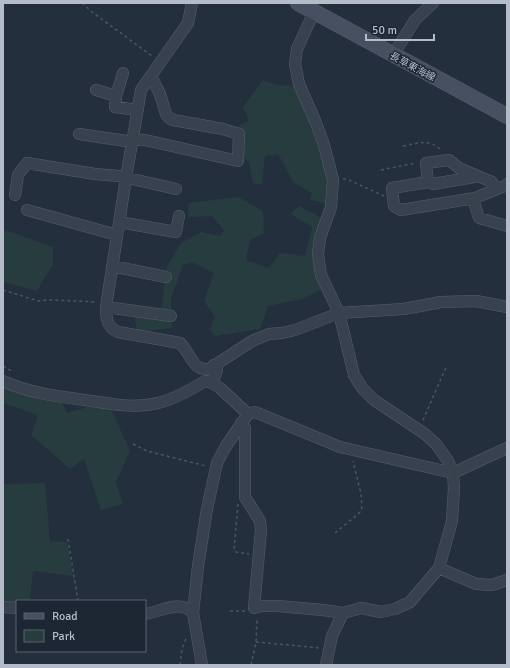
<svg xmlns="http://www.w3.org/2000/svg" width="510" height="668" font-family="Signika,'Noto Sans JP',sans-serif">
<rect width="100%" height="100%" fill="#242f3e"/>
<!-- green -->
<path fill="#263c3f" d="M263,80L276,85L293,86L312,121L329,179V204L310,200L312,193L294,183L278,154L265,156L262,185L253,183L249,162L242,156L236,128L249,120L243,107Z
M238,197L263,211L264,233L250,240L246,260L269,268L280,253L305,256L312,227L291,214L299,206L322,218L314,251L325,288L302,299L268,306L260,329L215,336L210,329L215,317L204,301L214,273L192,262L183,265L171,298L172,328L137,332L133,307L161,311L167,266L181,243L201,232L220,236L224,230L212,216L188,217L189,203Z
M3,229L53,247V264L37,291L3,282Z
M3,386L6,388L63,403L67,413L87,407L111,409L130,451L116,482L123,504L101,510L84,459L70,469L31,435L38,415L3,403Z
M45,483L50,541L67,542L73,576L33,571L30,601H17V603L3,602V484Z"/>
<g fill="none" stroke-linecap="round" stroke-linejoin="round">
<defs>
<path id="minor" d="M192,3L188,23L141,90L126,178L106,307C106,319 107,327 118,332L180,343C190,352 193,372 209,369L252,341L269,334L282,333L295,330L339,313L404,309L441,302L476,301L507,307
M393,55L415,20L433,3
M123,73L116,96L115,107L138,110
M96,90L116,96
M79,134L133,142
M133,139L145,140L238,161L239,134L223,129L173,120L168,117L166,114L160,94L151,76
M428,182L433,184L474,177L475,175
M496,189L492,182L459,168L449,160L426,163L428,182L392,188L394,206L401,210L475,198L507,185V184
M15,195L18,175L27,163L95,174L119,176L176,189
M473,199L479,218L507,226
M27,210L117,235
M119,222L176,232L179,216
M112,266L166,277
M106,307L171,316
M214,365L217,370L212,383L220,388L248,414
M3,381C31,394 62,397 92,401C112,404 132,408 153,404C171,401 189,391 205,381L212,383
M241,423L245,428V497L260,521L261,530L254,608L263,606H278L323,610L343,613L361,608L381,612L395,609L410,602L439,568L452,521L454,488L453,473L448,461L436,444L425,434L374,400L362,388L354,375L339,313L321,275L318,254L320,238L331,207L333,180L324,145L316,123L299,84L295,64L297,49L314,12
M439,568L476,584L492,585L507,580
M3,607L17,608
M193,613L198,566L207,509L217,463L226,446L248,414L255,412L340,447L453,473L507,448
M145,614C160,612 180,599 193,613L202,665
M326,665L332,636L343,613"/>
<path id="secondary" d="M298,3L507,116"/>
</defs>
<!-- minor casing -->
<use href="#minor" stroke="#565f6c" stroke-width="12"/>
<!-- secondary casing -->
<use href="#secondary" stroke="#565f6c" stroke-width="16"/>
<!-- path -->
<path stroke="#44595c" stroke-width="1.5" stroke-dasharray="3 3" stroke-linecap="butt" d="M82,3L92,12L152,56
M403,146C420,143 429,138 442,151
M381,170L416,163
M343,179H347L384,196
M3,290L38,301L51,300L97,302
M3,366L13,372
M423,420L447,365
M133,444L147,451L206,466
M238,504L234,549L236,552L249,554
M335,533L357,515L361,511L362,507L361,494L353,461
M68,539L78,601
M230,611H246
M256,642L320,648
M180,665L182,649L187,636
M251,665L256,642L257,618"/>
<!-- minor -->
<use href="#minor" stroke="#38414e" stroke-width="11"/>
<!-- secondary -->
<use href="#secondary" stroke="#465061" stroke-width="15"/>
</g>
<g text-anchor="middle" stroke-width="3" stroke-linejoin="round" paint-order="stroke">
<!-- street labels -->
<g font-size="10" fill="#b4bcc9" stroke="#1d2633">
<text transform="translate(413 66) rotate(28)" y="4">長草東海線</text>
</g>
</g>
<!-- border -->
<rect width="510" height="668" fill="none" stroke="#b4bcc9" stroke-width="8"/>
<!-- legend -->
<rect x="16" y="600" width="130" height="52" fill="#1d2633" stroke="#59626f"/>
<rect x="24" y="613" width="20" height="6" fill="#465061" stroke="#59626f"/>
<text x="52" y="620" font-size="12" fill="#b4bcc9">Road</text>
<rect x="24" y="630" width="20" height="12" fill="#263c3f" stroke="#59626f"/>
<text x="52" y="640" font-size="12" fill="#b4bcc9">Park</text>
<!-- scale -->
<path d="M366 34v6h68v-6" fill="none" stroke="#b4bcc9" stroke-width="2"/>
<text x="372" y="34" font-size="12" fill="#b4bcc9" stroke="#1d2633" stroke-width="3" paint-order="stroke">50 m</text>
</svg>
